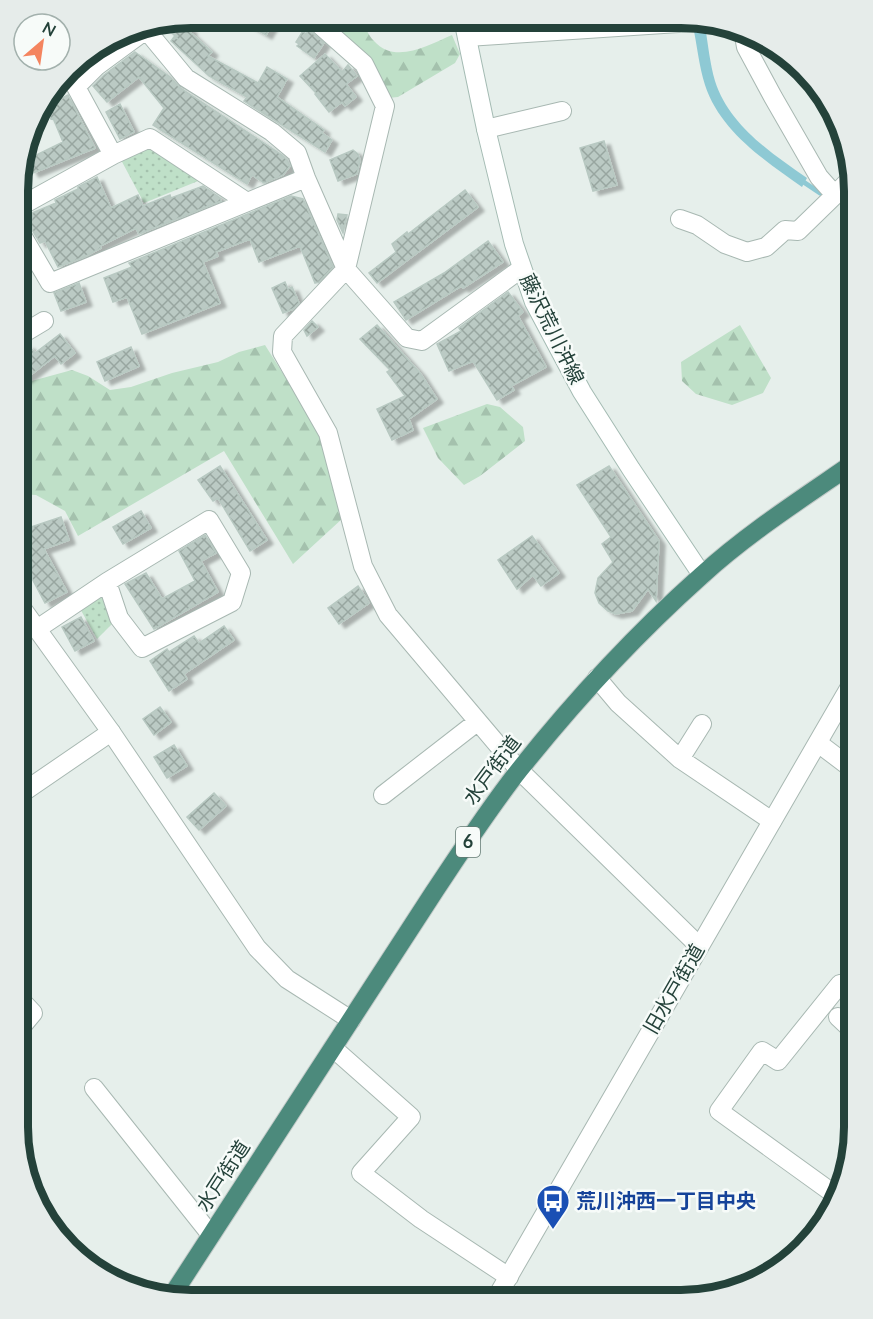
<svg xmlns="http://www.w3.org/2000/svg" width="873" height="1319" font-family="Lato,'Noto Sans JP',sans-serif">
<defs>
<pattern id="green-dots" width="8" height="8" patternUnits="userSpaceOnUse" patternTransform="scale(1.5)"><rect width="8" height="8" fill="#bfe0c8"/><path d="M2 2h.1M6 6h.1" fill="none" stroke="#a4c1ad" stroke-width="1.8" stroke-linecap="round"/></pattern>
<pattern id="forest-firs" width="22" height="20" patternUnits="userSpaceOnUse" patternTransform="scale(1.5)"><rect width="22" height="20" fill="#bfe0c8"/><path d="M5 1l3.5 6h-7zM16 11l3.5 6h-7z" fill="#a4c1ad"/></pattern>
<pattern id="building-cross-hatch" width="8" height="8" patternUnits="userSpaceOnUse" patternTransform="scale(1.5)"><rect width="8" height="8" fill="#bbcac4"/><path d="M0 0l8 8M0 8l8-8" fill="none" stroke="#98a6a0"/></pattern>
<filter id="shadow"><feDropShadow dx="6" dy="4" stdDeviation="1.5" flood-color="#0004"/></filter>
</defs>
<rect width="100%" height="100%" fill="#e6efeb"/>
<!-- green -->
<path fill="url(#green-dots)" d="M150,145L203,179L144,203L120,158Z
M105,587L115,621L97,639L78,605Z"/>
<!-- forest -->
<path fill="url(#forest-firs)" d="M318,18H358C366,27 368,35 374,41C395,65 429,45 452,35L460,54L455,63L398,97L388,98Z
M740,325L771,378L763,393L732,405L696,394L682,381L681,362Z
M265,345L322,436L343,518L293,564L224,451L78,536L65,511L36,495L19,494V388L28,382L72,370L88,376L110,390L131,387L172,373L218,362L239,352Z
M487,404L500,407L523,427L525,441L480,476L464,485L438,458L423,428Z"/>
<!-- water -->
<path fill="#8ec9d4" d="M693,26H705C708,44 710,64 715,81C729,125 771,153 807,178L802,187C764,160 720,131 705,85C699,66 697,45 693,26Z"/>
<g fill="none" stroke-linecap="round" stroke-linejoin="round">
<!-- stream -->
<path stroke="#8ec9d4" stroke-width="5" d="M799,179L820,193"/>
</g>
<!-- building -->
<path fill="url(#building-cross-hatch)" stroke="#b8c9c2" stroke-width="1.5" filter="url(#shadow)" d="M237,18H276L266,35Z
M180,20L191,30L190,32L212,52L208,56L258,83L267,67L287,79L277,97L324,130L322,133L332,140L325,152L244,101L247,97L209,76L171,41L174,37L178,39L162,23Z
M309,30L324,43L314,58L297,46L299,44L296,42L303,31L306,34Z
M135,52L170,77L180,88L282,155L287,160L290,166L283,175L264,183L252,175L247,184L153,125L164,108L139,77L107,102L93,86L104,75Z
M325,54L342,72L348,65L357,76L346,84L356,97L345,106L342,102L329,112L315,94L316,93L300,76Z
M68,95L95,148L33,173L26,160L63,142L53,118L51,119L45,107Z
M120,104L134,132L120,139L106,112Z
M604,141L617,185L593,191L580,148Z
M353,150L358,154L360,160L357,174L338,181L330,160Z
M97,177L111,208L138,195L143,206L170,195L171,198L203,186L220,198L221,201L139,234L136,228L100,246L101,248L84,257L58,267L45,241L40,243L31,228L32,213L56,203L55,200L78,189V187Z
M465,190L478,207L377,283L369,273L396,252L392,244L407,232L408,234Z
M291,196L303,199L333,267L319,282L315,283L300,246L259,262L250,239L216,252L218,256L203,262L220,303L142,334L127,297L113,302L104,278L132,267L129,263Z
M338,214L347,215L343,233L337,220Z
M488,241L503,262L463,288L461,286L406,320L394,302L444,273Z
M285,282L288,289L292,287L299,303L293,309L283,313L272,288Z
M79,283L86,302L61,311L54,293Z
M508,292L523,312L518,316L546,367L511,386L514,390L497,400L473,361L449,371L437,344L461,331L459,328Z
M312,321L318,327L307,336L304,330Z
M377,325L420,373L437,399L409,419L413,430L392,440L377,409L405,396L387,372L390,370L360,339Z
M60,334L75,353L61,364L55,356L19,384V352L28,345L35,353Z
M131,347L139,366L105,381L97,362Z
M220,466L267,540L250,551L218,498L213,501L198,480Z
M609,466L659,541L656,601L648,589L632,611L616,614L608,611L599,603L595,593L598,578L613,562L602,544L611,537L577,485Z
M141,511L151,528L123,544L113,527Z
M61,517L69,540L44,549L67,592L45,603L19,554V531Z
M205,535L216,553L201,561L218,592L154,629L125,584L146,573L162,599L195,581L179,551Z
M532,536L559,573L541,586L533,575L517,589L498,560Z
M358,586L369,603L339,624L328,608Z
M81,617L94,641L75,651L62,627Z
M224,626L234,640L184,674L187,679L169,691L150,661L167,649L169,652L194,636L199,643Z
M160,707L171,722L154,735L143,719Z
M174,745L187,766L167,778L154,757Z
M214,793L226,806L199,830L187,817Z"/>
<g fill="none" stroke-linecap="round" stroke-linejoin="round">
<defs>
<path id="minor" d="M312,18L364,64L385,106L346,269L407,338L422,341L521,269
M143,26L186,78L272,132L297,153L306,178L346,269L283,336L282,352L328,433L363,566L388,615L519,770L699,946
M744,36L746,47L773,97L819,177L835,195L852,177
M467,37L709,21
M486,129L562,111
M113,155L150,138L247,202
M19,207L113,155L76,87L97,66L146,30
M680,219L697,225L725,244L747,252L766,247L785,230L798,231L835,195
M19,230L50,283L306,178
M19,336L44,321
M37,629L107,582L209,520L241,573L232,602L142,648L119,618L107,582
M597,678L618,703L680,759L772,821
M818,743L855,771
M680,759L702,724
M19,795L111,732
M383,795L477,722
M838,1017L855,1033
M18,1031L33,1013L18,997
M333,1048L411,1117L361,1173L421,1219L509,1277
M94,1088L211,1235
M834,1194L719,1111L762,1051L778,1061L840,984"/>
<path id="tertiary" d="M19,604L111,732L257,948L287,979L351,1020
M495,1300L855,678"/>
<path id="secondary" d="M463,19L486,129L514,244L534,302L582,392L631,469L702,575"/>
<path id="trunk" d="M169,1300L434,892C462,850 489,808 520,769C575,700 635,635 701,576C748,533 803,498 855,462"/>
</defs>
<!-- minor casing -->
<use href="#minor" stroke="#a8b8b2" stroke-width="20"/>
<!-- tertiary casing -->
<use href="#tertiary" stroke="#a8b8b2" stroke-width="20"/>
<!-- secondary casing -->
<use href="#secondary" stroke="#a4bbb3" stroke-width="20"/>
<!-- trunk casing -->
<use href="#trunk" stroke="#c2cac8" stroke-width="20"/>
<!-- minor -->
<use href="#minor" stroke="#fff" stroke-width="18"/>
<!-- tertiary -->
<use href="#tertiary" stroke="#fff" stroke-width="18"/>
<!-- secondary -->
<use href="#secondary" stroke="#fff" stroke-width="18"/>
<!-- trunk -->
<use href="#trunk" stroke="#4c8a7c" stroke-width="18"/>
</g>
<!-- icons -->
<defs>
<symbol id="bus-pin" viewBox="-11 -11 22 30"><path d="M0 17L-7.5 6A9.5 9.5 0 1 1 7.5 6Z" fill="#1a4fb4" stroke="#f7fbf9"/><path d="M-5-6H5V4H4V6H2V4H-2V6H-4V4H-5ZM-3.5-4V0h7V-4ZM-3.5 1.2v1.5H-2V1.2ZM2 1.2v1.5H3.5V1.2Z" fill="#fff"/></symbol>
</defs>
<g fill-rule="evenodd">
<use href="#bus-pin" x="534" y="1182" width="38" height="52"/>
</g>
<g text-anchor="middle" stroke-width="5" stroke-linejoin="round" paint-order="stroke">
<!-- shield labels -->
<rect fill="#f7fbf9" stroke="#637a73" stroke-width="1.5" x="456" y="827" width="24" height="30" rx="4.5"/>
<g font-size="18" font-weight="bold" fill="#24423a">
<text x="468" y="848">6</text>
</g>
<!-- street labels -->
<g font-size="20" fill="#24423a" stroke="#f7fbf9">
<text transform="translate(552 329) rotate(64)" y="7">藤沢荒川沖線</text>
<text transform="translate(492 770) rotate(-53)" y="7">水戸街道</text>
<text transform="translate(674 989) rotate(-60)" y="7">旧水戸街道</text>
<text transform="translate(223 1176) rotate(-57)" y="7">水戸街道</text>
</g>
<!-- transit labels -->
<g font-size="20" font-weight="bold" fill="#164399" stroke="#f7fbf9" text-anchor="start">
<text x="576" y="1208">荒川沖西一丁目中央</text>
</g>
</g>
<!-- crop -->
<path d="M0 0H873V1319H0ZM191 28H681A163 163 0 0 1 844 191V1127A163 163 0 0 1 681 1290H191A163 163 0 0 1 28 1127V191A163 163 0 0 1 191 28Z" fill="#e6ecea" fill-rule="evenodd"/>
<path fill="none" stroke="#24423a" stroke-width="8" d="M191 28H681A163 163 0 0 1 844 191V1127A163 163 0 0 1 681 1290H191A163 163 0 0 1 28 1127V191A163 163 0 0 1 191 28Z"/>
<!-- north arrow -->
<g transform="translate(42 42) rotate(29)"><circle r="28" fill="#f7fbf9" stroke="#a3b1ad" stroke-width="1.5"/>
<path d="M0-4.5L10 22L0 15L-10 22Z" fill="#f4845f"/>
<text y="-9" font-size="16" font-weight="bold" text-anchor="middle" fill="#24423a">N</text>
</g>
</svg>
